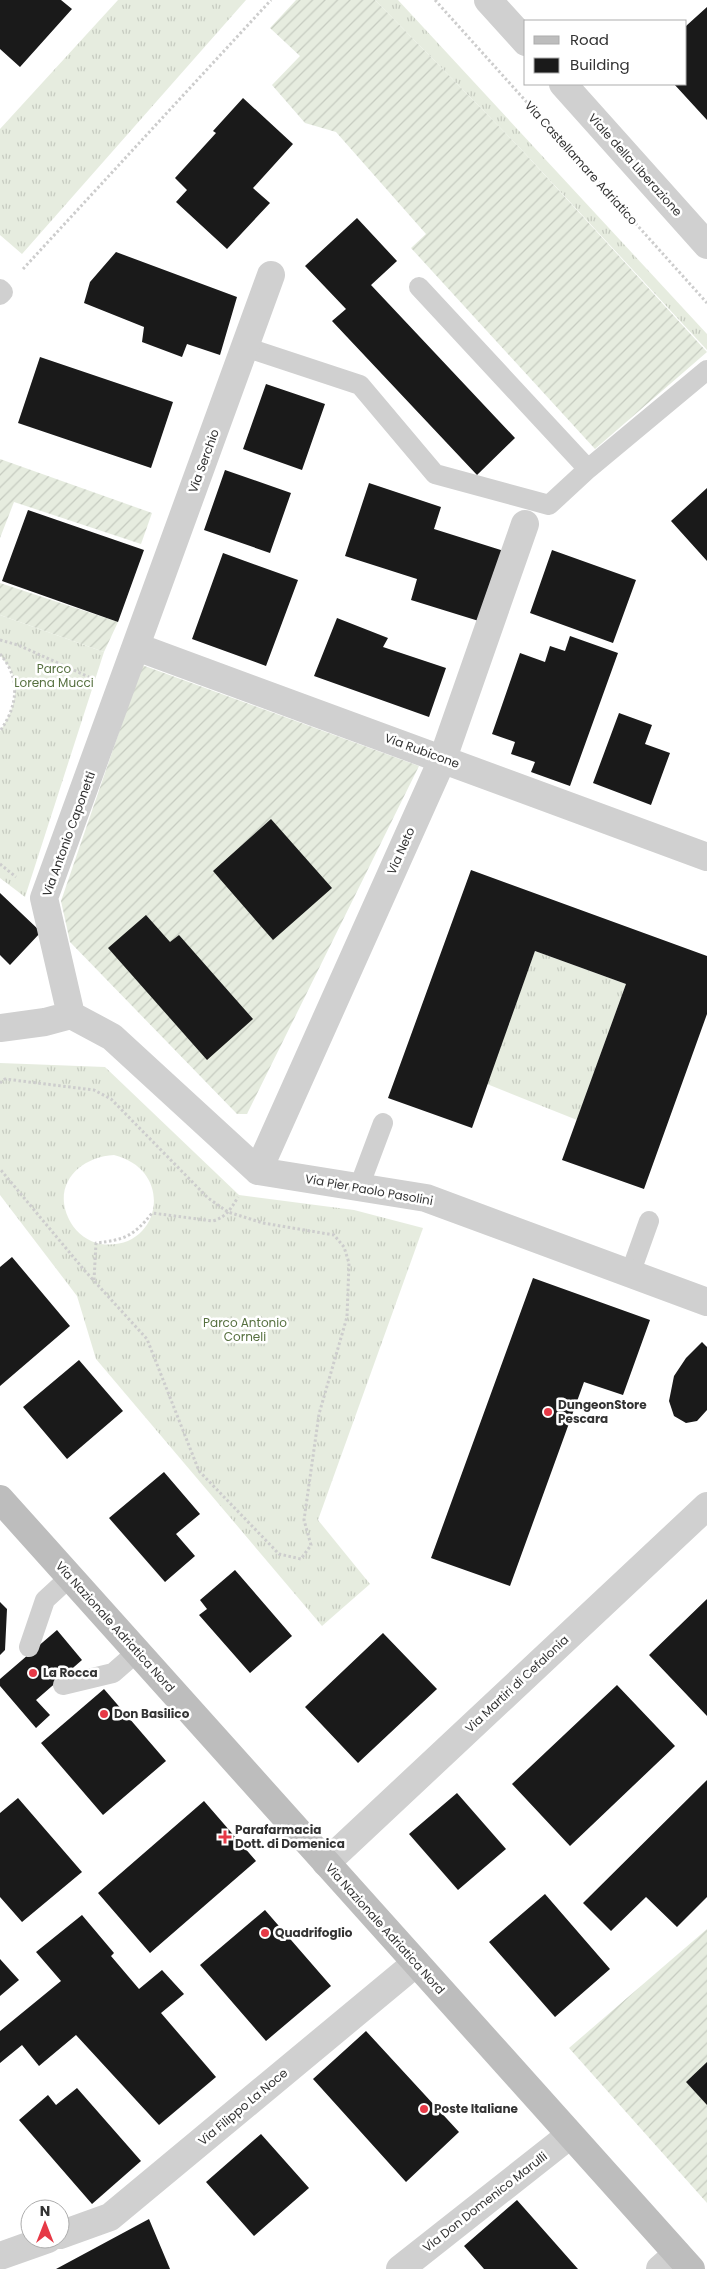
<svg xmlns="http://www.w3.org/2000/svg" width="707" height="2269" font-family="Poppins,sans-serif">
<defs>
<pattern id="grass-tufts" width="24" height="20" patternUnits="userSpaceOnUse" patternTransform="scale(1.25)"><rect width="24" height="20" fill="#e6ecdf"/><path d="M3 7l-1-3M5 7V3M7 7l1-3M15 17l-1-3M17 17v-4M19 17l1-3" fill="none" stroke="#c6cbc0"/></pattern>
<pattern id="garden-furrows" width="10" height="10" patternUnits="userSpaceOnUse" patternTransform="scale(1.25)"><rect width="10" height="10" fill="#e6ecdf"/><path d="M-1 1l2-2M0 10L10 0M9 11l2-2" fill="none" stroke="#c6cbc0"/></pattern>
</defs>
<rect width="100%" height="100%" fill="#fff"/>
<!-- grass -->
<path fill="url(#grass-tufts)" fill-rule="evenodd" d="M118,0H246L22,254L0,235V129Z
M375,0H398L707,334V350L520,148Z
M0,615L104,652L25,897L0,878V731C13,712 20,692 11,670C8,664 2,659 0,654C0,646 0,624 0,615Z
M535,951L626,984L577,1120L487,1084Z
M0,1063L105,1067L239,1195L354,1210L423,1228L318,1520L370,1584L322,1626L96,1359L77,1296L0,1195ZM114,1155C177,1171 160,1252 101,1244C88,1242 77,1233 71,1223C50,1187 78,1157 114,1155Z"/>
<!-- garden -->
<path fill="url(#garden-furrows)" d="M296,0H375L520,148L707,352L595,449L411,248L426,234L336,132L305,123L272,85L300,56L270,28Z
M0,459L152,513L141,544L14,502L0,538Z
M0,583L118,622L104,652L0,615Z
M142,665L419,766L247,1114H237L70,942L61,901Z
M707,1929V2203L569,2048Z"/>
<!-- building -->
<path fill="#1a1a1a" d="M0,0H61L72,9L20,67L0,49Z
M707,7V120L674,84H686V26Z
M243,98L293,144L253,188L270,203L227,249L176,202L187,190L175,178L216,133L213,131Z
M357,218L397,261L371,285L515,438L477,475L332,321L346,309L305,266Z
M116,252L237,297L220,355L187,344L182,357L142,342L144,327L84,303L90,282Z
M40,357L173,402L151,468L18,423Z
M266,384L325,404L302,470L243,449Z
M225,470L291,493L270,553L204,530Z
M369,483L441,507L434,529L504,551L482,622L411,600L417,579L345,556Z
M707,488V561L671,521Z
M28,510L144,550L118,622L2,581Z
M552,550L636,580L613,643L530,613Z
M223,553L298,580L266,666L192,639Z
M337,618L388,638L383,647L446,668L429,717L314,676Z
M570,636L618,653L570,786L531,772L535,762L511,754L515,742L492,734L520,653L545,662L550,646L565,651Z
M619,713L652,725L645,744L670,753L651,805L593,783Z
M271,819L332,888L273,940L213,871Z
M471,870L707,956V1014L644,1189L562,1160L626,984L535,951L472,1128L388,1098Z
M0,893L41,932L10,965L0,955Z
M146,915L170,942L179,935L253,1019L207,1060L108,948Z
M12,1257L70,1326L0,1386V1267Z
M533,1278L650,1320L623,1395L584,1382L510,1586L431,1558Z
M702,1342L707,1347V1410L697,1421L686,1423L674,1416L669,1401L674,1376L686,1358Z
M79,1360L123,1411L67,1459L23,1407Z
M164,1472L200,1514L176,1534L195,1556L165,1582L109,1518Z
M235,1570L292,1636L250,1673L199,1615L207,1609L200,1600Z
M707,1599V1716L649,1655Z
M0,1602L7,1609L5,1650L0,1655Z
M57,1630L82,1660L36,1700L50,1715L36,1728L0,1686V1679Z
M383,1633L437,1689L358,1763L305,1707Z
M617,1685L675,1746L570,1846L512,1784Z
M104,1689L166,1761L103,1815L41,1743Z
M707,1780V1897L677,1927L646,1897L611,1931L583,1903Z
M457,1793L506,1849L458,1890L409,1834Z
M18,1798L82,1872L22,1922L0,1897V1813Z
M204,1801L256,1861L150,1953L98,1893Z
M545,1894L610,1969L555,2017L489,1942Z
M265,1910L331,1986L266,2041L200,1965Z
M82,1915L114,1953L111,1956L139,1989L162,1970L184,1994L161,2013L216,2077L159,2125L76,2035L39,2066L22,2045L0,2063V2031L61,1981L36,1952Z
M0,1959L19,1980L0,1996Z
M366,2031L459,2132L406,2182L313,2079Z
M707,2062V2105L686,2082Z
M77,2088L141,2161L92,2204L19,2120L48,2095L56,2105Z
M261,2134L309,2188L254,2236L206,2182Z
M517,2200L578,2269H484L464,2246Z
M149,2219L170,2269H56Z"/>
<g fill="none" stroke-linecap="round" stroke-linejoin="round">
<!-- path -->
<path stroke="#cdcdcd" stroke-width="3" stroke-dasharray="2.5 2.5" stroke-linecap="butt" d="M435,0L707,303
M23,269L271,0
M0,640L18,645L89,677
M0,654C21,678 18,706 0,731
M0,864L16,877
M0,1083L5,1079L94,1090L111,1099L208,1198L228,1212L263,1223L334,1235L344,1247L349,1263L347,1317L319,1414L304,1520L311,1545L301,1559L279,1554L199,1471L147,1339L85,1271L0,1169
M94,1280L96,1243C124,1240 134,1236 152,1213L213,1221C226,1217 231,1209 238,1197"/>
<!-- lane -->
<path stroke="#d0d0d0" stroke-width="20" d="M419,287L588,469
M0,289L3,292L0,295
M245,347L360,385L435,474L549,505L588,469L707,370
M359,1187L383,1123
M630,1274L649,1221
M29,1647L45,1600L70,1577
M63,1685L113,1673L137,1652"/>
<!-- street -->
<path stroke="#d0d0d0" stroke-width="28" d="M488,0L526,42
M563,84L707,245
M137,647L707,857
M71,1015L44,898L271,275
M71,1015L112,1037L258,1171L426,1198L707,1302
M0,1028L45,1022L71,1015
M258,1171L443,758L525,524
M326,1863L707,1506
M60,2235L110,2217L416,1963
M0,2256L48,2239
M400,2269L570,2135
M660,2269L677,2254"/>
<!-- secondary -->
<path stroke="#bdbdbd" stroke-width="28" d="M0,1499L691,2269"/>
</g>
<!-- markers -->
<g fill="#e63946" stroke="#fff" stroke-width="2">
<circle cx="548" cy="1412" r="5"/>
<circle cx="33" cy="1673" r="5"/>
<circle cx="104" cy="1714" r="5"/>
<path d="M222.5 1829.5h5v5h5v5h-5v5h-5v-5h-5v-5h5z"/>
<circle cx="265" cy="1933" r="5"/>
<circle cx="424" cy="2109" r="5"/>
</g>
<g text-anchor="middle" stroke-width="5" stroke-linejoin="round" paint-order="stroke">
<!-- street labels -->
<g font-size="12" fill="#333" stroke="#fff">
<text transform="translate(581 163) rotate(48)" y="4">Via Castellamare Adriatico</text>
<text transform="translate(635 165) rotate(48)" y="4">Viale della Liberazione</text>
<text transform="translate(204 461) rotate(-70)" y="4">Via Serchio</text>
<text transform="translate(422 751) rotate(20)" y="4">Via Rubicone</text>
<text transform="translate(69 834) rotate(-70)" y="4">Via Antonio Caponetti</text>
<text transform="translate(401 851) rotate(-66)" y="4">Via Neto</text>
<text transform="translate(369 1190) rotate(10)" y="4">Via Pier Paolo Pasolini</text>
<text transform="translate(115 1627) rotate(48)" y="4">Via Nazionale Adriatica Nord</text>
<text transform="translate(517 1684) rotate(-43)" y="4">Via Martiri di Cefalonia</text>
<text transform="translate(385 1929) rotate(48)" y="4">Via Nazionale Adriatica Nord</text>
<text transform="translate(243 2107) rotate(-40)" y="4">Via Filippo La Noce</text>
<text transform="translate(485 2202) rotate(-38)" y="4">Via Don Domenico Marulli</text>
</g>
<!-- park labels -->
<g font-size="12" fill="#56703f" stroke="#fff">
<text x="54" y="673">Parco<tspan x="54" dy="14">Lorena Mucci</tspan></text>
<text x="245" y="1327">Parco Antonio<tspan x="245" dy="14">Corneli</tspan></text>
</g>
<!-- poi labels -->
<g font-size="12" font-weight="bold" fill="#333" stroke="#fff" text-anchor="start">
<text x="558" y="1409">DungeonStore<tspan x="558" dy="14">Pescara</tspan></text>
<text x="43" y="1677">La Rocca</text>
<text x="114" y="1718">Don Basilico</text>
<text x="235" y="1834">Parafarmacia<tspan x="235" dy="14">Dott. di Domenica</tspan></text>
<text x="275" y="1937">Quadrifoglio</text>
<text x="434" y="2113">Poste Italiane</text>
</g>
</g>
<!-- legend -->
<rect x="524" y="20" width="162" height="65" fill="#ffffff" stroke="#adadad"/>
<rect x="534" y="36" width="25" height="8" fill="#bdbdbd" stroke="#adadad"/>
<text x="570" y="45" font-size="15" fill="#333333">Road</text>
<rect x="534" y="58" width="25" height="15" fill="#1a1a1a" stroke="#adadad"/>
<text x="570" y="70" font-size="15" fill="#333333">Building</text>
<!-- north arrow -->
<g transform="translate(45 2224)"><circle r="24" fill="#ffffff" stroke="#adadad"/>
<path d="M0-4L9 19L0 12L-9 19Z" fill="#e63946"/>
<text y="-8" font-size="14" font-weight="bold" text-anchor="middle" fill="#333333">N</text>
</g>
</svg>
